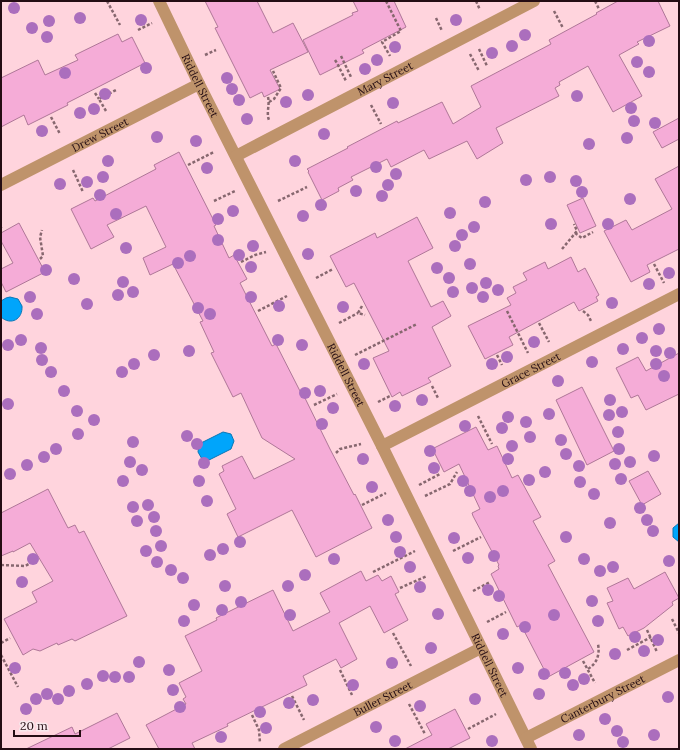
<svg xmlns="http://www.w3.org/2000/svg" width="680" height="750" font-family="Lora,serif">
<rect width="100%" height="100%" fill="#ffd4dd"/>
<!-- water -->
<path fill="#00a5fb" stroke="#0b77b5" d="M10,297L18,299L22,306C23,319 11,326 1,317V301L6,298Z
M223,432L231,434L234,441L231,449L209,460L202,459L198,452L199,444Z
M679,523V542L673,537V528Z"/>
<!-- building -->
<path fill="#f5acd7" stroke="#af7798" d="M205,1H257L273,33L293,23L308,52L270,70L280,89L264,97L262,92L250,98L215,28L218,27Z
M353,1H394L406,27L362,50L364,53L320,75L303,40L353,15L352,13L358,11Z
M618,1H658L670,26L637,42L639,44L619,55L642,96L613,112L588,66L559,82L560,85L555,88L559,96L496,128L503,143L477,159L467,141L429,159L424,150L391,167L387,159L351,177L353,180L338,188L339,191L322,200L308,172L309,171L307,169L348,148L347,147L397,121L398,123L442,102L453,124L481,107L471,86L551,44L549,40L597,14L596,13Z
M118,34L122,42L132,37L145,63L67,103L68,105L28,125L24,115L1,127V78L38,60L45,75L78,60L75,55Z
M679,118V139L662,148L653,132Z
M179,152L216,225L214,226L229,258L234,255L247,279L240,283L272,346L276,344L301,393L302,392L330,449L354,495L355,494L372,528L316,557L292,510L238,537L227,514L236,509L219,474L224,471L222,466L242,456L254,479L295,459L262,438L241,393L233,397L211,353L214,352L200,322L203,321L173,264L150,275L143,258L166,247L146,206L107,225L114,237L91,249L71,209L93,198L95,201L156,169L154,165Z
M679,166V249L647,265L650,272L631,282L604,231L626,220L632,230L672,209L655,179Z
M583,198L596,226L580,233L567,205Z
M417,217L433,248L408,261L431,307L443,301L451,316L432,327L451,366L428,378L431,382L402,396L400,392L392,397L373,358L389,351L354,283L346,287L330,256L375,233L377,238Z
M19,223L45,272L6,292L1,282V269L13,263L1,241V233Z
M571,257L578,272L585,268L599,295L596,297L598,301L579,311L574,302L509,337L513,345L485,359L468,326L511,305L507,298L516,293L513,287L527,280L523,273L545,262L548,269Z
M679,353V394L646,410L638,395L631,398L616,368L638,357L646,371Z
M582,387L614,451L587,465L556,400Z
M476,427L488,450L497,446L512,478L518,475L541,517L533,521L555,561L548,565L594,652L548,677L521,625L517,627L491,574L499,569L498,566L499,565L473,516L472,513L480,509L459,464L444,472L434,452L435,451L434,448Z
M648,471L661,494L642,505L629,481Z
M48,489L68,528L75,525L79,533L84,531L127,616L75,641L72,639L58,645L57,643L40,651L33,649L23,655L4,619L37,602L32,592L53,581L30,543L13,552V551L1,556V513Z
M361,571L366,581L378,575L382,581L391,576L399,592L395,594L408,620L384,633L370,606L339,623L357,659L341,668L336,659L303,676L307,685L227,724L228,726L192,743L195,749H159L146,725L186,704L183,699L186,697L179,683L202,671L185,636L217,620L216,618L230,611L273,590L293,631L330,612L320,593Z
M665,572L679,598L672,602L673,605L644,628L628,636L623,627L619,629L607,603L613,601L607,588L628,578L634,589Z
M455,709L470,738L448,749H405L432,735L426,724Z
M117,713L130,738L108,749H26L72,727L75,734Z"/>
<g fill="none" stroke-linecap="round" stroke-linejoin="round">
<!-- path -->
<path stroke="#87676f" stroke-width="2.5" stroke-dasharray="3 2" stroke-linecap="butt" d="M107,1L120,25
M386,1L401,31L382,42L390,56
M476,1L480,10
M595,1L599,9
M554,11L563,28
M436,18L442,31
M138,30L152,23
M479,49L487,66
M470,54L479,71
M205,55L216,50
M341,56L351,77
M335,60L337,63L346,81
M95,93L99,99
M268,97C270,105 266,113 269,120
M269,102L274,99L281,88L273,71
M371,105L381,124
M106,111L99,99L116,90
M51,117L60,134
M188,165L214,152
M73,170L83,192
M214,201L235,191
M278,201L307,187
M1,227V228
M575,233L582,238L593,232
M562,249L577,231L574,224
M40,259L43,256L40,237L42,230
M241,262L255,255L266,252
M654,264L664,283
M316,278L333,269
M362,306L358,313L365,315
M258,311L287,296
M507,311L528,353
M583,311L588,315L591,321
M339,323L358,313
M539,323L549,342
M355,355L417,324
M497,355L502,365
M432,386L438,398
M378,402L390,396
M314,405L337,394
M478,416L492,444
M336,453L340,449L361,444
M419,485L440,474
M425,496L450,484L457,472
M362,505L386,493
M453,551L481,537
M1,565L25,566L36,560
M373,572L415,551
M400,588L427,576
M473,591L490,582
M672,619L679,633
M487,622L506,612
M647,630L657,652
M393,633L411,666
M1,643L10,638
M627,650L651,637
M1,655L18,687
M583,661L595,683
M588,669C597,663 600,655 598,644
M340,670L352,695
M292,696L304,720
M409,704L425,734
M252,715L259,730L260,743
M468,729L496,714"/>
<!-- minor -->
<g stroke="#bf936b" stroke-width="12">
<path id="s1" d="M159,1L199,84L382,446L531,749"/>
<path id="s2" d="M236,156L534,1"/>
<path id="s3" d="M1,185L199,84"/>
<path id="s4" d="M382,446L679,294"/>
<path id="s5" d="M526,738L679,660"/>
<path id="s6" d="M284,749L481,648"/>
</g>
</g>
<!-- trees -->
<g fill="#ab6ebd">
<circle cx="14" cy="8" r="6"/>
<circle cx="80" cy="18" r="6"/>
<circle cx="141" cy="20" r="6"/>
<circle cx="456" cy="20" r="6"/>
<circle cx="49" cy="21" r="6"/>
<circle cx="32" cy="28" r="6"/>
<circle cx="525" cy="35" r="6"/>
<circle cx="47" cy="37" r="6"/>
<circle cx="649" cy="41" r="6"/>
<circle cx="512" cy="46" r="6"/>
<circle cx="395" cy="47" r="6"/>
<circle cx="492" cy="53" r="6"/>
<circle cx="377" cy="60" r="6"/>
<circle cx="637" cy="62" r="6"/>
<circle cx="146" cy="68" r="6"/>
<circle cx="365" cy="69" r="6"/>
<circle cx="649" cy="72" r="6"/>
<circle cx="65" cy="73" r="6"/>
<circle cx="227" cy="78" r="6"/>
<circle cx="232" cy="89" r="6"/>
<circle cx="105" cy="94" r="6"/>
<circle cx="308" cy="95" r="6"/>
<circle cx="577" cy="96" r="6"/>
<circle cx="239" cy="100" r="6"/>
<circle cx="286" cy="102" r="6"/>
<circle cx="393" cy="103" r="6"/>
<circle cx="631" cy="108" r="6"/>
<circle cx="94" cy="109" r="6"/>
<circle cx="80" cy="113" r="6"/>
<circle cx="247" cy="119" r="6"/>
<circle cx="634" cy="121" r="6"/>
<circle cx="655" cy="123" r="6"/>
<circle cx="42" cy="131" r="6"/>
<circle cx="324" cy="134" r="6"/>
<circle cx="157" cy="137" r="6"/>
<circle cx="627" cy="138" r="6"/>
<circle cx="196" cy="141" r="6"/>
<circle cx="589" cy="144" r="6"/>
<circle cx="108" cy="161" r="6"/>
<circle cx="295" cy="161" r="6"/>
<circle cx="376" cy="167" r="6"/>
<circle cx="207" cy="168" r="6"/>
<circle cx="396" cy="174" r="6"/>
<circle cx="103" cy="177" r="6"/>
<circle cx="550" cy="177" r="6"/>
<circle cx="526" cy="180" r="6"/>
<circle cx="576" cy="181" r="6"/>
<circle cx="87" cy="182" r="6"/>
<circle cx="60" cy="184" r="6"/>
<circle cx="388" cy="185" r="6"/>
<circle cx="356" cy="191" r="6"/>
<circle cx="582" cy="192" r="6"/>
<circle cx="100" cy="195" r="6"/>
<circle cx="382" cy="196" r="6"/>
<circle cx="630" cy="199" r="6"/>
<circle cx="485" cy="202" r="6"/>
<circle cx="321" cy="205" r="6"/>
<circle cx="233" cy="211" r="6"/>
<circle cx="450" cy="213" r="6"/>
<circle cx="116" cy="214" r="6"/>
<circle cx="303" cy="216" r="6"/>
<circle cx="218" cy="219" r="6"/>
<circle cx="551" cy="224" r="6"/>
<circle cx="608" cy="224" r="6"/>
<circle cx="474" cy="227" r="6"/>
<circle cx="462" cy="235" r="6"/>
<circle cx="218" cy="240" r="6"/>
<circle cx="253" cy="246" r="6"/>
<circle cx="455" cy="246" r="6"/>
<circle cx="126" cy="248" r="6"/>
<circle cx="308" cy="254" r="6"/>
<circle cx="239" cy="255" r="6"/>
<circle cx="190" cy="256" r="6"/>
<circle cx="178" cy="263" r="6"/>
<circle cx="470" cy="264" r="6"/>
<circle cx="251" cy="267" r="6"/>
<circle cx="437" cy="268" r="6"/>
<circle cx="46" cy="270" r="6"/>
<circle cx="669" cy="273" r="6"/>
<circle cx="449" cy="278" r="6"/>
<circle cx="74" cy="279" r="6"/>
<circle cx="123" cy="282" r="6"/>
<circle cx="486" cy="283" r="6"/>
<circle cx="649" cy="284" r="6"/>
<circle cx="472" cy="288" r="6"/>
<circle cx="498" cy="290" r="6"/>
<circle cx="133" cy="292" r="6"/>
<circle cx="453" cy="292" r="6"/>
<circle cx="118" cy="295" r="6"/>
<circle cx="30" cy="297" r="6"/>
<circle cx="251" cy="297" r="6"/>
<circle cx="483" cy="297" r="6"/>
<circle cx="612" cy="303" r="6"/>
<circle cx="87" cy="304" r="6"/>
<circle cx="279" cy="306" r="6"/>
<circle cx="343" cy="307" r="6"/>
<circle cx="198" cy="308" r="6"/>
<circle cx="37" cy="314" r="6"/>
<circle cx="210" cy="314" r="6"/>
<circle cx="659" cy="329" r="6"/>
<circle cx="642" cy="338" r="6"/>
<circle cx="21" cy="340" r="6"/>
<circle cx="278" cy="340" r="6"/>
<circle cx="534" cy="342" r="6"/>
<circle cx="8" cy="345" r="6"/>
<circle cx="302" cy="345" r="6"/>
<circle cx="41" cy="348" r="6"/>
<circle cx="623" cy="349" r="6"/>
<circle cx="189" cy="351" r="6"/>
<circle cx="656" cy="351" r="6"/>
<circle cx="670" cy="353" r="6"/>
<circle cx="154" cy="355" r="6"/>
<circle cx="507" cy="357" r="6"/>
<circle cx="42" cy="360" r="6"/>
<circle cx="592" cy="362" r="6"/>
<circle cx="134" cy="364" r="6"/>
<circle cx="364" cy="364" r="6"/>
<circle cx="492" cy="364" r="6"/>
<circle cx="656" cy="364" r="6"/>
<circle cx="51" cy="372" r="6"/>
<circle cx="122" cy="372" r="6"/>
<circle cx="664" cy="376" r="6"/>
<circle cx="558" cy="381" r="6"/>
<circle cx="64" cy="391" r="6"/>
<circle cx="320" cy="391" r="6"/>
<circle cx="305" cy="393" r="6"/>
<circle cx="422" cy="400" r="6"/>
<circle cx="610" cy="400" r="6"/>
<circle cx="8" cy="404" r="6"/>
<circle cx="395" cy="406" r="6"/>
<circle cx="333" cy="408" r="6"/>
<circle cx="77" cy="411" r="6"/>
<circle cx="622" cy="412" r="6"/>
<circle cx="549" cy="414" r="6"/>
<circle cx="609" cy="415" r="6"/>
<circle cx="508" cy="417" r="6"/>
<circle cx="94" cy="420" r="6"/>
<circle cx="526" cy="422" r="6"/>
<circle cx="322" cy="424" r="6"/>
<circle cx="465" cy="426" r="6"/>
<circle cx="502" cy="428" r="6"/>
<circle cx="618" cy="432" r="6"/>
<circle cx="78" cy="434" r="6"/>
<circle cx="187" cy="436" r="6"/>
<circle cx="530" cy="437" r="6"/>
<circle cx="561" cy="440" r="6"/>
<circle cx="133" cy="442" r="6"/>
<circle cx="197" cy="444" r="6"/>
<circle cx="512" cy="446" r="6"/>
<circle cx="56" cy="449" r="6"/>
<circle cx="619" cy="449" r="6"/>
<circle cx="430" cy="451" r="6"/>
<circle cx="566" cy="454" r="6"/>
<circle cx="654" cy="456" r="6"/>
<circle cx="44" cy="457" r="6"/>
<circle cx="363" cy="459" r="6"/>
<circle cx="508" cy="459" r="6"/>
<circle cx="130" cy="462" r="6"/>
<circle cx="630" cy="462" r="6"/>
<circle cx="204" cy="463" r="6"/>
<circle cx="615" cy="464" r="6"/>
<circle cx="27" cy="465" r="6"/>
<circle cx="579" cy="466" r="6"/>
<circle cx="434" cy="468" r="6"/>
<circle cx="142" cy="470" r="6"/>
<circle cx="545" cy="472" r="6"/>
<circle cx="10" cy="474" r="6"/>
<circle cx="621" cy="479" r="6"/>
<circle cx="529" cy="480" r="6"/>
<circle cx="123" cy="481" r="6"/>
<circle cx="199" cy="481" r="6"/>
<circle cx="463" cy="481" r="6"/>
<circle cx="580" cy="482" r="6"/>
<circle cx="372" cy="487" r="6"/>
<circle cx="470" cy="491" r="6"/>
<circle cx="503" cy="491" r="6"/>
<circle cx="594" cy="494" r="6"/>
<circle cx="490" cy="497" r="6"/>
<circle cx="207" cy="501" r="6"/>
<circle cx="148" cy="505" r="6"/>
<circle cx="133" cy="507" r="6"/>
<circle cx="640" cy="508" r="6"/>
<circle cx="154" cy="517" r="6"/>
<circle cx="388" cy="520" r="6"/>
<circle cx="647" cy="520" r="6"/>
<circle cx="137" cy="521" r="6"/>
<circle cx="610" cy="523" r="6"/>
<circle cx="156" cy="531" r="6"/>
<circle cx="653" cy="531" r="6"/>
<circle cx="396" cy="537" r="6"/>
<circle cx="566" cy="537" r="6"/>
<circle cx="454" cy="538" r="6"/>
<circle cx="240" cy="542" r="6"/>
<circle cx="161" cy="546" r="6"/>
<circle cx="223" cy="549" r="6"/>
<circle cx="146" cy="551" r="6"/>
<circle cx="400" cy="552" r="6"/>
<circle cx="210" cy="555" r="6"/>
<circle cx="494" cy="556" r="6"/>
<circle cx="468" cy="558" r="6"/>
<circle cx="33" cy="559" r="6"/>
<circle cx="334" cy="559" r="6"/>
<circle cx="584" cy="559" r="6"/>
<circle cx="669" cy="561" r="6"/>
<circle cx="157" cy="562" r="6"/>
<circle cx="410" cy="567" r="6"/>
<circle cx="613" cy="567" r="6"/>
<circle cx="171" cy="570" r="6"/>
<circle cx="600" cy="571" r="6"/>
<circle cx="305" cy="575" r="6"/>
<circle cx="183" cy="578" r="6"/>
<circle cx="22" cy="582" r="6"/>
<circle cx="225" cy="586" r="6"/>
<circle cx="288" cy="586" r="6"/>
<circle cx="420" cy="587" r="6"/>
<circle cx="488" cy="590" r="6"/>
<circle cx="499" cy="596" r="6"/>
<circle cx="592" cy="601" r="6"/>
<circle cx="241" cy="602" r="6"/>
<circle cx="194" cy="605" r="6"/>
<circle cx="222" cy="610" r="6"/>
<circle cx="438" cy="614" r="6"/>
<circle cx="290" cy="615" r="6"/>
<circle cx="554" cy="615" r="6"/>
<circle cx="184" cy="621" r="6"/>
<circle cx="598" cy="621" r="6"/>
<circle cx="525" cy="627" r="6"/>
<circle cx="503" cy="634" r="6"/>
<circle cx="635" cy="637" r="6"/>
<circle cx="658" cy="640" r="6"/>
<circle cx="431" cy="648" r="6"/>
<circle cx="644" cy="651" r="6"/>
<circle cx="615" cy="654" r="6"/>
<circle cx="139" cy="662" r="6"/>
<circle cx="392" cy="663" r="6"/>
<circle cx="15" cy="668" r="6"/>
<circle cx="518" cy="668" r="6"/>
<circle cx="169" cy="670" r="6"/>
<circle cx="565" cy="673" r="6"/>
<circle cx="544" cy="674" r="6"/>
<circle cx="103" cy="676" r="6"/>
<circle cx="115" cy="677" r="6"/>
<circle cx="129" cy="677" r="6"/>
<circle cx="584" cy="679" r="6"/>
<circle cx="87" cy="684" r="6"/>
<circle cx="353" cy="685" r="6"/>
<circle cx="573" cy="685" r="6"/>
<circle cx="173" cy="690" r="6"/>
<circle cx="69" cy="691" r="6"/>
<circle cx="47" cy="694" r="6"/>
<circle cx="539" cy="694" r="6"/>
<circle cx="668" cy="697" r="6"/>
<circle cx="36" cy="699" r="6"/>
<circle cx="58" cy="699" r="6"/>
<circle cx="475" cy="699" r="6"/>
<circle cx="313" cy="700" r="6"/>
<circle cx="289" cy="703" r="6"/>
<circle cx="420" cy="706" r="6"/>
<circle cx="180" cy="707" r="6"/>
<circle cx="26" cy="709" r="6"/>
<circle cx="260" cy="712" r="6"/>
<circle cx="605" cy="719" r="6"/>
<circle cx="376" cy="727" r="6"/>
<circle cx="266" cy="728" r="6"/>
<circle cx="617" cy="731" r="6"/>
<circle cx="579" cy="735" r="6"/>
<circle cx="654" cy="735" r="6"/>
<circle cx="221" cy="737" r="6"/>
<circle cx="395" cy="741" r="6"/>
<circle cx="492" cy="741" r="6"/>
<circle cx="623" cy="742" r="6"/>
</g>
<g text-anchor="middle" stroke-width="3" stroke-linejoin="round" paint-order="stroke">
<!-- street labels -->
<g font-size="11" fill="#240c13" stroke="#f8e9ed">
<text dy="4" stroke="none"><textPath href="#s2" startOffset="168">Mary Street</textPath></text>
<text dy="4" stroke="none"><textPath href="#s1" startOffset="94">Riddell Street</textPath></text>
<text dy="4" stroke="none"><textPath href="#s3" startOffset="111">Drew Street</textPath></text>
<text dy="4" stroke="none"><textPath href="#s4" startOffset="167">Grace Street</textPath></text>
<text dy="4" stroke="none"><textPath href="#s1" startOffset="418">Riddell Street</textPath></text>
<text dy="4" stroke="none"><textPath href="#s1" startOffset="742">Riddell Street</textPath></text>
<text dy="4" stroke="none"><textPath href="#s6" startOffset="111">Buller Street</textPath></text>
<text dy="4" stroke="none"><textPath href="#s5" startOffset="86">Canterbury Street</textPath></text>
</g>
</g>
<!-- border -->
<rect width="680" height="750" fill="none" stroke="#240c13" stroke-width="4"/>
<!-- scale -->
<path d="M14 730v6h66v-6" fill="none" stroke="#240c13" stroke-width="2"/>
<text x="20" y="730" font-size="12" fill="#240c13" stroke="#f8e9ed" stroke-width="3" paint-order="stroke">20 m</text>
</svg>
